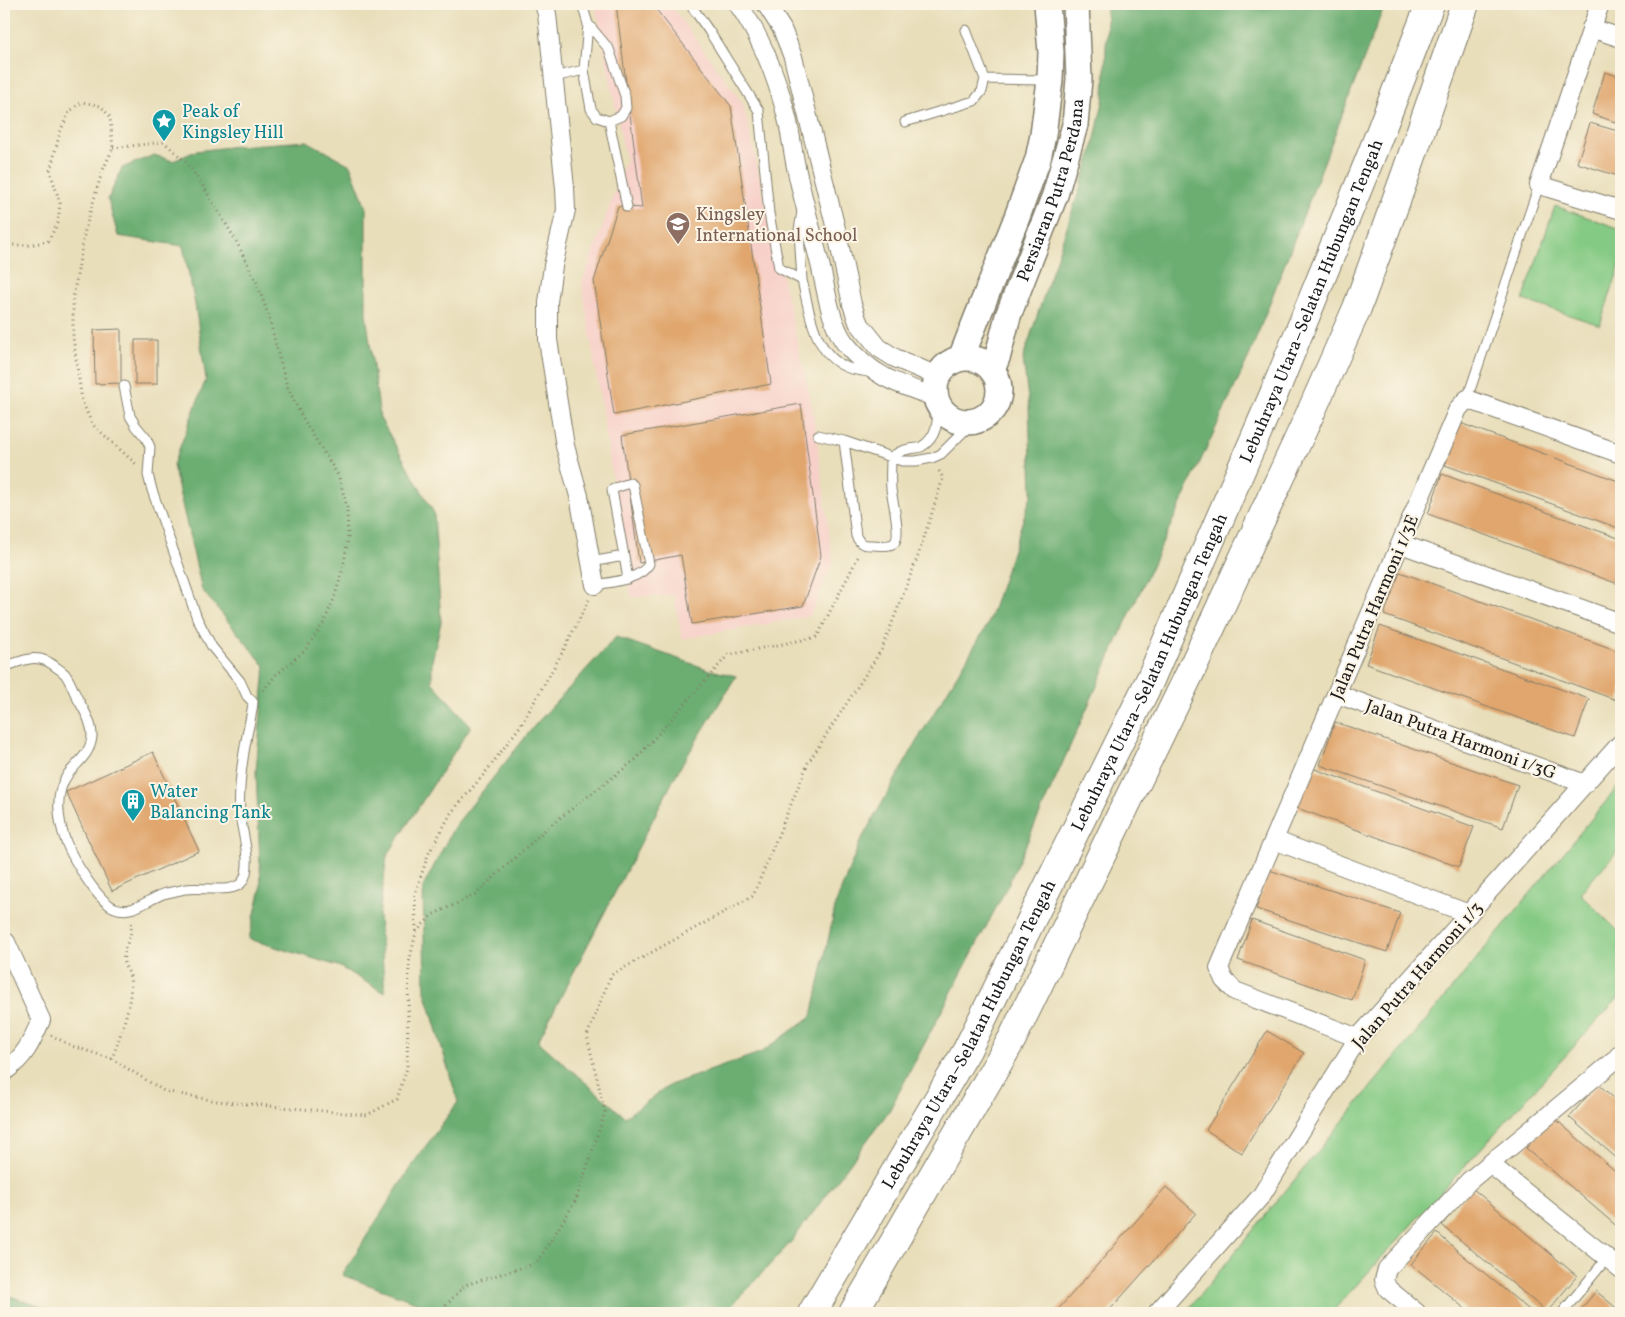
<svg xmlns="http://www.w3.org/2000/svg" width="1625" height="1317" font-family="Vollkorn,serif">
<rect width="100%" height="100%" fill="#fcf5e5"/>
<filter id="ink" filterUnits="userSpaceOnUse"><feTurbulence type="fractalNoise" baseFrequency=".02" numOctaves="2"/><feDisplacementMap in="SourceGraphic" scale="10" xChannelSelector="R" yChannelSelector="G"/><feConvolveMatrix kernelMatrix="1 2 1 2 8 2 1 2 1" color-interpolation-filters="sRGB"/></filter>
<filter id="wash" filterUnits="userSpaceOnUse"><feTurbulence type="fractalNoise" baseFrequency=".0096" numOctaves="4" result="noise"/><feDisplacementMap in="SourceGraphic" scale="20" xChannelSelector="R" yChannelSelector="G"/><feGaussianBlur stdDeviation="1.12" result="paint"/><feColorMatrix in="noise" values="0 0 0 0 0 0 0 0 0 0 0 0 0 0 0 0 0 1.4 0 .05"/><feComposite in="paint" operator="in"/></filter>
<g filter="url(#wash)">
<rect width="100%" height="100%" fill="#e8deba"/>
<!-- built -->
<path fill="#f7d0c9" d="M595,4H670L743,104L813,411L833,562L810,616L682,639L674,595L631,597L582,283L626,160Z"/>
<!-- green -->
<path fill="#85ca84" stroke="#507350" d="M1555,206L1621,229V262L1600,325L1523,300Z
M1621,783V847L1580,893L1621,934V995L1331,1313H1185Z"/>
<!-- forest -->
<path fill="#6cae72" stroke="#446547" d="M1105,4H1385L1250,354L1114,648L1007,887L889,1111L791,1242L725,1313H446L342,1275L412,1165L458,1102L425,991L423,887L454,827L535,725L616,637L710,670L736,676L678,771L538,1041L625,1117L670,1085L762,1052L812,1016L836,903L860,842L921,734L988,624L1032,493L1029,407L1023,358L1092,152L1104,97L1107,20Z
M307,141L350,165L366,207V313L380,418L434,513L441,622L432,661V682L471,726L387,856L379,916L385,993L338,966L249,939L261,888L256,771L265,666L202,590L173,465L206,379L195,304L183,246L118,236L108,199L122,168L154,155L173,161L196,151L237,146Z
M4,1294L60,1313H4Z"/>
<g id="blocks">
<!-- building -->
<path fill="#e0a66d" d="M616,4H652L731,106L771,384L614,415L594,281L618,206L642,208Z
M1605,72L1621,77V124L1592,114Z
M1590,123L1621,132V177L1577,163Z
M121,329V383L95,384L94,330Z
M135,340H157V384H135Z
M801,404L821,556L803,606L692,624L681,555L639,563L622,435Z
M1460,423L1621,482V529L1445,465Z
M1442,474L1621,539V585L1428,514Z
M1400,572L1621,652V694L1619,701L1384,615Z
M1380,626L1589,699L1575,738L1366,664Z
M1335,722L1518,785L1503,828L1320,765Z
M153,752L199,851L112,891L66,792Z
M1312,768L1474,827L1459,867L1297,808Z
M1269,870L1400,913L1387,952L1256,909Z
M1252,920L1365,960L1352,1000L1238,960Z
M1267,1031L1304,1053L1242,1153L1206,1130Z
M1598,1084L1621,1104V1162L1569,1117Z
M1553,1117L1621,1176V1230L1526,1148Z
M1166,1187L1196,1213L1156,1258L1107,1313H1055Z
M1472,1188L1577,1276L1547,1312L1442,1225Z
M1437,1233L1465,1257L1533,1313H1470L1452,1298L1411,1264Z
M1596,1291L1621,1312V1313H1578Z"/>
</g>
</g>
<g filter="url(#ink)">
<use href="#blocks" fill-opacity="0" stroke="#827d6b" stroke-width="1"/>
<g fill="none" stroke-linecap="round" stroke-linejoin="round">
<defs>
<path id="service" d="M690,4L709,31L759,111L769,213L779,268L802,280C809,310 814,354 846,367C853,370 862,371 869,372
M966,30L985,79
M584,70L591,109L597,117L609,121L621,116L626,108L625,96L609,49L588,24
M554,77L584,70L588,24L582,4
M609,121L627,207
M905,122L974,101L982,91L985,79L1049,80
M802,211L799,231L802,280
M1467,399L1539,185
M818,435L844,441L891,457C895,455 900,451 905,450C910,448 916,449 921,447C937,438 938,421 938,405
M844,441L856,536C860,544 863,545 871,545C878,545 889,547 894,543C902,536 892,499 891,489C890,478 891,467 891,457L902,461H916L932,458L941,454L974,421
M624,556L628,579
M591,562L624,556L612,490L615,488L630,483L633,485L649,564C640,580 611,582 595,585
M4,667C24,660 38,652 56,667C59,669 63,672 65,674C71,682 74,693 79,701C85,712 92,723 92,736C91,753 78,762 68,774C54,793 58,821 66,842C73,859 98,902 115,908C132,915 147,900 163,894C170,892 178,891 185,889C200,886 234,895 243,881C253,864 242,833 240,814C238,788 242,761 247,735C249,724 252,714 253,702L247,696L240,681L212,647L197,618L152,490L148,475L150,447L146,438L136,426L130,416L124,386
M1562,1313L1607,1258"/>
<path id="minor" d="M544,4L547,14L565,188L566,210L553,266L548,302V340L565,446L579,496L595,585
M738,4C763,40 778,80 788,122C791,137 793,152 796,167C803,200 812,232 820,264C826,288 830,323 845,343C871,376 897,384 935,397
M766,4L782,29L793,57L836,229L852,304L858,322L879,348L895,358L937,376
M1600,4L1539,185L1621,210
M1591,28L1621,38
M1401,544L1621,623
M1337,694L1585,784
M1274,840L1469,914
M4,943L6,942L41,1020C31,1043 25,1057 4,1072
M1358,1038L1235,991L1224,980L1219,968L1458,409L1467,399L1621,454
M1490,1164L1621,1269
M1157,1313L1261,1196L1358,1038L1621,743
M1417,1313L1388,1289L1384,1280L1387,1269L1469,1181L1614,1061L1621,1053"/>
<g id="secondary">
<circle cx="967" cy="390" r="32"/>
<path d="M961,358L1017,217L1038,159L1043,135L1050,80L1051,52L1047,4"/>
<path id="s1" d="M992,370L998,355L1008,316L1055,195L1075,125L1079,79L1076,4"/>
</g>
<g id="motorway">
<path id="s2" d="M812,1313L967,1050L1150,680L1273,396L1369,161L1430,4"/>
<path d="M853,1313L1012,1039L1189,675L1311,412L1357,308L1405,176L1465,4"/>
</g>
</defs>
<!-- service casing -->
<use href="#service" stroke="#827d6b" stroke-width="11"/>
<!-- minor casing -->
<use href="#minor" stroke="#827d6b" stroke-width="20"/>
<!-- secondary casing -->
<use href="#secondary" stroke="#827d6b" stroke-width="28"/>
<!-- motorway casing -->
<use href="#motorway" stroke="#827d6b" stroke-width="30"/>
<!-- path -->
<path stroke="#827d6b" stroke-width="3" stroke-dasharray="1 4" stroke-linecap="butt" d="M113,148L164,142L187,163L203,186L235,239L257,283L269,317L277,350L287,386L302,417L339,477L347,508L348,538L343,568L334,599L323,624L305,650L276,675L261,693
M4,248L10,245H30L48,241L58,223L60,203L50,171L60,132L69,112L82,102L101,106L110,117L113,148L102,172L85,230L73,298V337L82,401L92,424L137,465
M416,931L415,894L428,855L451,813L485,773L521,725L562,653L589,600
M51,1035L72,1046L112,1059L164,1091L216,1101L367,1115L397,1099L407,1068L409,963L416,932L432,915L475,895L547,828L635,760L728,655L817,637L859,555
M112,1059C120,1035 134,1001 130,976C129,971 124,966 124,961C122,947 134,937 131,920
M439,1313L465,1285L537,1263L576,1200L605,1112L587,1036L611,975L753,896L808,763L882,649L918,556L943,478L938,469"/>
<!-- service -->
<use href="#service" stroke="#fff" stroke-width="9"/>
<!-- minor -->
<use href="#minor" stroke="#fff" stroke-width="18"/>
<!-- secondary -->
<use href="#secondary" stroke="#fff" stroke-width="25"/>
<!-- motorway -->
<use href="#motorway" stroke="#fff" stroke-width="28"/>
</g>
</g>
<!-- icons -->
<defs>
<symbol id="sight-pin" viewBox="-11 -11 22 30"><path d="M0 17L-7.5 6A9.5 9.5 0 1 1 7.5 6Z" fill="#0f9aa8" stroke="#fcf5e5"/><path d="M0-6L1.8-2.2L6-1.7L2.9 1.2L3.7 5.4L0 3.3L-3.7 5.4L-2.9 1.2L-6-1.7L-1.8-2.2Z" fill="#fff"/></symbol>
<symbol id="school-pin" viewBox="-11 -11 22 30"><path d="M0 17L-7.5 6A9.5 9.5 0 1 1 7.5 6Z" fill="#8d6e63" stroke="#fcf5e5"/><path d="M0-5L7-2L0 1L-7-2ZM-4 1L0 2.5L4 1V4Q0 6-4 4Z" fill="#fff"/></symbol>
<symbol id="building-pin" viewBox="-11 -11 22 30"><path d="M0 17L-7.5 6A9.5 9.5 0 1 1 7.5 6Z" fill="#0f9aa8" stroke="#fcf5e5"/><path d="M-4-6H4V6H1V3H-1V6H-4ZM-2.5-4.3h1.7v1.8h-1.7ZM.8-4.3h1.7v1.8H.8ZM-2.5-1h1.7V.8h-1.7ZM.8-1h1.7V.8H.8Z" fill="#fff"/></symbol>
</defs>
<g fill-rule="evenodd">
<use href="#sight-pin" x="150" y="107" width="28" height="38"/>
<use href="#school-pin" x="664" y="210" width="28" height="38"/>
<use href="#building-pin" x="119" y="787" width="28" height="38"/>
</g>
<g text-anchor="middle" stroke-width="4" stroke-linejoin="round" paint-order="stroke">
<!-- culture labels -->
<g font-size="18" fill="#0d838f" stroke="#fcf5e5" text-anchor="start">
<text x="182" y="117">Peak of<tspan x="182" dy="21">Kingsley Hill</tspan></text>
<text x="150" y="797">Water<tspan x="150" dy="21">Balancing Tank</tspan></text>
</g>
<!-- street labels -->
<g font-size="18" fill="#1c1c1c" stroke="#fcf5e5">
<text dy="6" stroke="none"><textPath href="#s1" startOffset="190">Persiaran Putra Perdana</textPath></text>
<text dy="6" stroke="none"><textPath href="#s2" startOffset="1130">Lebuhraya Utara–Selatan Hubungan Tengah</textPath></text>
<text transform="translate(1374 607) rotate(-67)" y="6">Jalan Putra Harmoni 1/3E</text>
<text dy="6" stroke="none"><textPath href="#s2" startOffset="725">Lebuhraya Utara–Selatan Hubungan Tengah</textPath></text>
<text transform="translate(1461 739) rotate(20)" y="6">Jalan Putra Harmoni 1/3G</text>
<text transform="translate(1417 975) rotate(-49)" y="6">Jalan Putra Harmoni 1/3</text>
<text dy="6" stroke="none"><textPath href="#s2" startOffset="320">Lebuhraya Utara–Selatan Hubungan Tengah</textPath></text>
</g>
<!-- education labels -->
<g font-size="18" fill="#785e54" stroke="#fcf5e5" text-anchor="start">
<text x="696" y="220">Kingsley<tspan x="696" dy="21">International School</tspan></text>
</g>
</g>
<!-- margin -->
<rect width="1625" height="1317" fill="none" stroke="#fcf5e5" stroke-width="20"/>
</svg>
